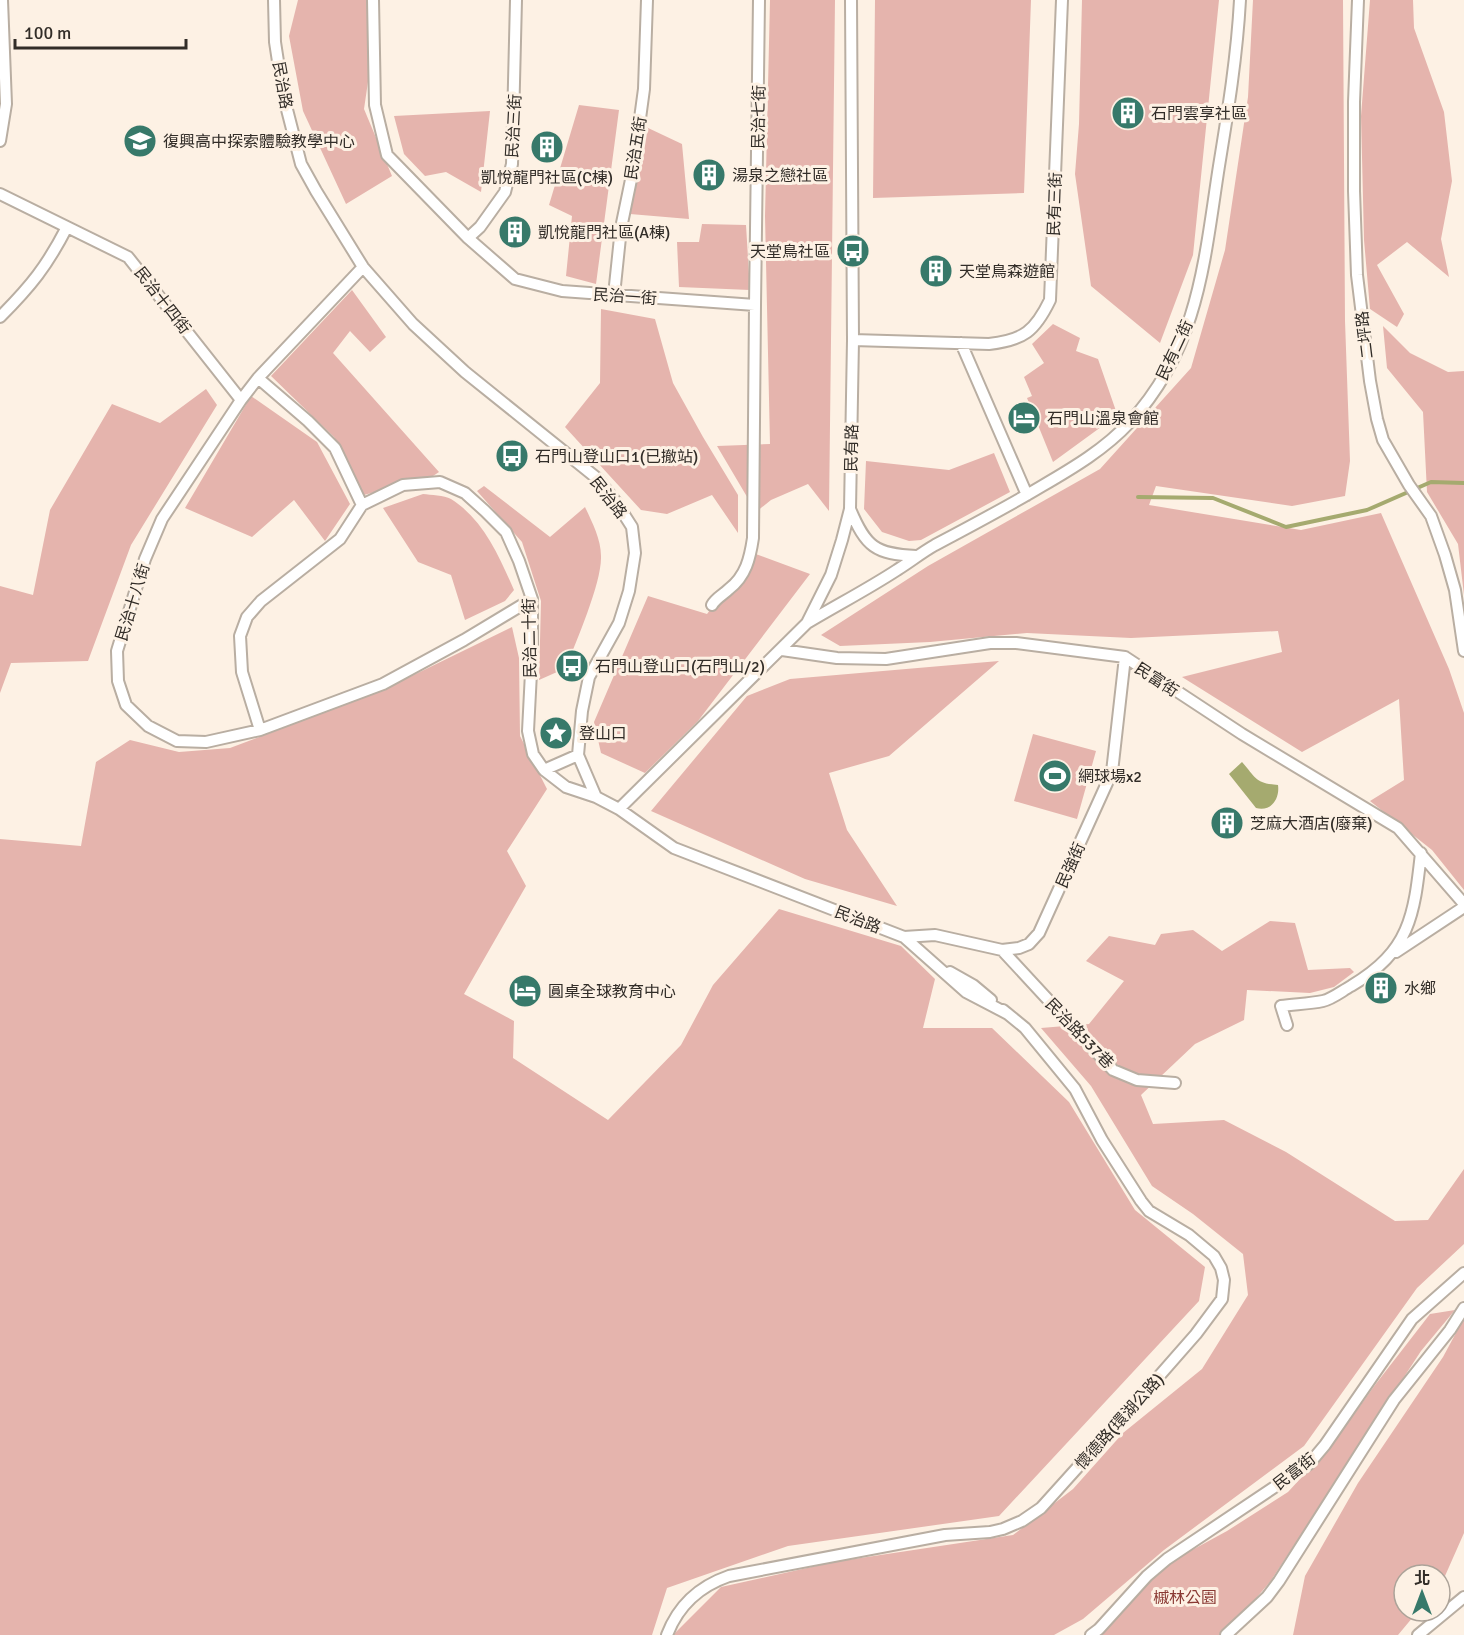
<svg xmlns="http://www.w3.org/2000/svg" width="1464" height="1635" font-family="Signika,'Noto Sans TC',sans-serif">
<rect width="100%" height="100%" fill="#fdf1e4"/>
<!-- green -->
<path fill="#e5b4ad" d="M298,0H367L369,75L364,109L392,176L346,204L303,111L289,36Z
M770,0H835L829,511L808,484L771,500L756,512L717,446L770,444L765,216Z
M875,0H1031L1024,193L873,198Z
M1082,0H1219L1193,255L1160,343L1091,286L1075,174L1079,124Z
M1253,0H1343L1345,321L1350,461L1345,496L1292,506L1156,486L1149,505L1301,530L1381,513L1449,669L1464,713V890L1432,850L1370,801L1404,780L1399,699L1302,752L1182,677L1282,652L1278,631L1131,638L1027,633L930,642L840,646L821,635L928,566L1100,469L1191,368L1225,250L1248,97Z
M1370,0H1413L1414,28L1444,112L1452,181L1441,239L1449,277L1407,242L1377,265L1404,314L1397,327L1370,309L1364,240L1361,116Z
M579,105L619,110L596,284L566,276L572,216L549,205Z
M490,111L481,192L446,172L425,176L404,154L394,116Z
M646,127L682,144L689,219L630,214Z
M702,224L746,225L750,290L679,287L677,242H699Z
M352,290L386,337L370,352L350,331L333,353L439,472L433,476L364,495L334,437L271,376Z
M601,309L655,319L673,383L703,437L738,495V533L712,495L667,514L641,510L565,427L600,383Z
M1053,324L1080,338L1076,351L1098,359L1116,411L1101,427L1053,462L1027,398L1032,396L1024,377L1044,363L1032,344Z
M1383,326L1410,353L1448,372L1464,371V595L1458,544L1427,492L1423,412L1387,368Z
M206,389L217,405L131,545L88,661L11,663L0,693V586L33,595L50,510L112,404L160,423Z
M251,396L317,442L350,504L325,541L294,500L252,537L185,508Z
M994,453L1010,492L921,540L909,541L882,532L864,509L866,461L949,470Z
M484,486L550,537L585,507C592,522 601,539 601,556C602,583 576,641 566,668L539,680L541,601L522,542L477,491Z
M423,494C431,495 444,495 451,499C483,519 499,556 514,590L505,601L465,620L451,575L418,562L383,508Z
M753,553L810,574L698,721L645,773L601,753L594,722L648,596L707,614Z
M512,627L519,658L520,736L547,789L507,851L526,886L464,994L514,1021L513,1058L608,1120L681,1045L713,985L779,909L901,946L935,979L923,1028H992L1069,1102L1135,1210L1205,1267L1199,1301L999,1516L788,1546L667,1588L652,1635H0V839L81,846L96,762L130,740L179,752L230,748L383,690Z
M999,661L889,756L829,773L847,830L897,906L805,879L651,811L747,696L790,679Z
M1033,734L1096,751L1077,819L1014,801Z
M1270,921L1295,923L1308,970L1350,968L1354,972L1334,987L1310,993L1247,990L1244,1020L1195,1044L1141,1095L1153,1124L1224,1120L1286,1152L1395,1221L1428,1220L1464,1169V1244L1417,1288L1304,1446L1164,1550L1083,1619L1054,1635H673L721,1587L834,1562L1013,1535L1073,1489L1123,1433L1202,1369L1248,1295L1243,1254L1193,1214L1152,1186L1091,1086L1041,1028L1089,1024L1124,981L1086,961L1109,936L1155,945L1161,934L1193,930L1222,951Z
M1455,1310L1421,1351L1270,1582L1224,1635H1095L1161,1567L1227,1531L1288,1492L1335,1441L1375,1385L1430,1314Z
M1464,1318V1533L1445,1576L1440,1583V1575H1404V1611H1418L1398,1635H1293L1305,1576L1358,1483L1443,1357Z"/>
<!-- water -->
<path fill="#a5aa6f" d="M1242,762C1257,779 1255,783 1278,785C1280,799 1271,812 1256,808L1229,774Z"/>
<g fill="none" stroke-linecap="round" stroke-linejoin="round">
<!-- stream -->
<path stroke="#a5aa6f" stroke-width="4" d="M1138,497L1213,498L1286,527L1367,510L1431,482L1464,483"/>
<defs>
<path id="minor" d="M274,0L275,42L283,94L301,164L316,191L363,267L413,324L465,372L598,479L616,502L632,527L635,553L629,591L619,623L589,677L582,711L578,755L596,797L619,809L674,848L904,937L966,992L1008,1014
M373,0L375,105L387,155L468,238L515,279L562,291L755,305L753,538C750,558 746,576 729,589C723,595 716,598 712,605
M1358,0L1354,102V191L1357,275L1370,381L1377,419L1383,440L1409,485L1431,516L1445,555L1455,590L1464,651
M0,141L6,104L2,0
M0,194L128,257L241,400
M468,238L480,227L505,192L512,164L516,0
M363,267L258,378L241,400L162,519L145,559L117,651L118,681L126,705L148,726L177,741L206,742L260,730L383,684L464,640L532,599
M614,295L621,228L633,170L644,89L647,0
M755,305L759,0
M0,317C31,286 47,266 67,227
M853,340L989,344C1024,340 1035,331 1050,300L1062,0
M961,343L1027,495
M258,378L308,421L335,448L362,505
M850,509C866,547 875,554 916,556
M807,623C837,605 868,589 897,570C910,562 921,553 935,545C971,526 1007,507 1042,486C1073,468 1105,449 1130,422C1199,347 1204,262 1219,166C1228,111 1237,56 1240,0
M782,650L837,658L886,659L990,643H1016L1125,657L1242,734L1398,828L1464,904
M260,730L242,672L240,636L247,617L261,601L340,539L362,505L403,485L440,482L465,493L485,511L506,532L519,561L532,599V653L528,731L533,754L544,770L566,787L596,797
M544,770L578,755
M619,809L807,623L831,575L842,540L850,509L853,340L851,0
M904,937L935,935L1002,950L1019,948L1029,944L1039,933L1112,772L1125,657
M1002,950L1113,1070L1137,1080L1175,1083
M1396,952L1464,907
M950,972L973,985L991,1000
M1287,1025L1281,1006C1294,1004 1309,1004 1323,1001C1332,999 1342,991 1351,986C1410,951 1414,916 1421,853
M667,1635C678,1606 700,1586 729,1576L945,1535L990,1532L1003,1529L1022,1521L1041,1508L1132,1407L1196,1334L1222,1299L1224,1280L1221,1268L1214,1256L1189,1235L1149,1211L1141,1201L1102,1140L1075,1089L1025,1028L1003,1010
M1091,1635L1099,1629L1147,1576L1167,1559L1309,1464L1325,1445L1412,1319L1464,1273
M1226,1635L1267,1597L1279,1581L1394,1400L1450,1330L1464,1308
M1418,1635L1464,1597"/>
</defs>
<!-- minor casing -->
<use href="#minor" stroke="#b9aea2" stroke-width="14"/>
<!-- minor -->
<use href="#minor" stroke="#fff" stroke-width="10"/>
</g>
<!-- icons -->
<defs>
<symbol id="building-disc" viewBox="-11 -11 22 22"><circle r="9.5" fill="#37796a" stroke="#fdf1e4"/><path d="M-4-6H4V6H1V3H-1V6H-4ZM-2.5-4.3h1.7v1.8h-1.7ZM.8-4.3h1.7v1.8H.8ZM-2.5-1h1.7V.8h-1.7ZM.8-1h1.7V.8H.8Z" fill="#fff"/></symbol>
<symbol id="school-disc" viewBox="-11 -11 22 22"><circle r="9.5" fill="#37796a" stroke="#fdf1e4"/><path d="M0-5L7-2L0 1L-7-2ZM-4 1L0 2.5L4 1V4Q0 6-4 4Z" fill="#fff"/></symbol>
<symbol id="bus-disc" viewBox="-11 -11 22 22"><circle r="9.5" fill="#37796a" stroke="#fdf1e4"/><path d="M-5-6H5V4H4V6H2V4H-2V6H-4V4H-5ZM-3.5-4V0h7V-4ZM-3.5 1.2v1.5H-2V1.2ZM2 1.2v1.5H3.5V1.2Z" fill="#fff"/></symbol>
<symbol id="hotel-disc" viewBox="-11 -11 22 22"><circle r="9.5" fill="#37796a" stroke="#fdf1e4"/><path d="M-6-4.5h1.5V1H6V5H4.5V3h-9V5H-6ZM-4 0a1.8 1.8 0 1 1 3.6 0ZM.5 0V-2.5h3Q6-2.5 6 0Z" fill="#fff"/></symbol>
<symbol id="sight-disc" viewBox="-11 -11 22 22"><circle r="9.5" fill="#37796a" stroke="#fdf1e4"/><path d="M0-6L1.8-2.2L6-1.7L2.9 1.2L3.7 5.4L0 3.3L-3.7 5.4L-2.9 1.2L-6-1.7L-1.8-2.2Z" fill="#fff"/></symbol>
<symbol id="stadium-disc" viewBox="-11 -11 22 22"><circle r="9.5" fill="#37796a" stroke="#fdf1e4"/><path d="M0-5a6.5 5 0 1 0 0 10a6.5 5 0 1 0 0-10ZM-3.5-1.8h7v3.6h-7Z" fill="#fff"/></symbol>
</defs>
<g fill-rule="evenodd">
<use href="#building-disc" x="1109" y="94" width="38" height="38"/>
<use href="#school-disc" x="121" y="122" width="38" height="38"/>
<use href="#building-disc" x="528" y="128" width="38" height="38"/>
<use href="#building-disc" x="690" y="156" width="38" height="38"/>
<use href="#building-disc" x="496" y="213" width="38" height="38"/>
<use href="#bus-disc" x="834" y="232" width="38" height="38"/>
<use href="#building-disc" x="917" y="252" width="38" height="38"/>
<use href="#hotel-disc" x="1005" y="399" width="38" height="38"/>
<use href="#bus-disc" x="493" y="437" width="38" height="38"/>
<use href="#bus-disc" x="553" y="647" width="38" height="38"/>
<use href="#sight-disc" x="537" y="714" width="38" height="38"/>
<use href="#stadium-disc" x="1036" y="757" width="38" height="38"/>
<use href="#building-disc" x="1208" y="804" width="38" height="38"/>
<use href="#building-disc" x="1362" y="969" width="38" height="38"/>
<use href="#hotel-disc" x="506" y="972" width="38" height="38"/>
</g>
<g text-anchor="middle" stroke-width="6" stroke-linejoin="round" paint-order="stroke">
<!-- street labels -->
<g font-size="16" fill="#322d28" stroke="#fdf1e4">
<text transform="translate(283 85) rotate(80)" y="6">民治路</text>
<text transform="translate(758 117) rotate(-89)" y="6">民治七街</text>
<text transform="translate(513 126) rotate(-87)" y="6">民治三街</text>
<text transform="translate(635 148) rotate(-81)" y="6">民治五街</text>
<text transform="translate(1054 204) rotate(-88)" y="6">民有三街</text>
<text transform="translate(625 296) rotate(4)" y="6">民治一街</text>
<text transform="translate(163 300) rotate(52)" y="6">民治十四街</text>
<text transform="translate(1364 335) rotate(-97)" y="6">二坪路</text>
<text transform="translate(1174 350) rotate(-65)" y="6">民有二街</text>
<text transform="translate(851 448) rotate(-89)" y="6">民有路</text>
<text transform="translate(609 497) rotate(52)" y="6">民治路</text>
<text transform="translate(132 602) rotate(-73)" y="6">民治十八街</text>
<text transform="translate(529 638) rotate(-91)" y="6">民治二十街</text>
<text transform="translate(1157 679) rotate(33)" y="6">民富街</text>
<text transform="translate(1070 865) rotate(-66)" y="6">民強街</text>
<text transform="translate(858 919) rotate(21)" y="6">民治路</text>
<text transform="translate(1080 1033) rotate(46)" y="6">民治路537巷</text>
<text transform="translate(1119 1421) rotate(-48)" y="6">懷德路(環湖公路)</text>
<text transform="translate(1294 1471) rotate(-38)" y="6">民富街</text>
</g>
<!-- poi labels -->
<g font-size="16" fill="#322d28" stroke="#fdf1e4" text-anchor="start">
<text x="1151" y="119">石門雲享社區</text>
<text x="163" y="147">復興高中探索體驗教學中心</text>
<text x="732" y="181">湯泉之戀社區</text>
<text x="547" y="183" text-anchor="middle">凱悅龍門社區(C棟)</text>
<text x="538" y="238">凱悅龍門社區(A棟)</text>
<text x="830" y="257" text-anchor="end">天堂鳥社區</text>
<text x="959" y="277">天堂鳥森遊館</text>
<text x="1047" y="424">石門山溫泉會館</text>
<text x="535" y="462">石門山登山口1(已撤站)</text>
<text x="595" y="672">石門山登山口(石門山/2)</text>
<text x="579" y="739">登山口</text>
<text x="1078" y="782">網球場x2</text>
<text x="1250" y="829">芝麻大酒店(廢棄)</text>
<text x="1404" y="994">水鄉</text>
<text x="548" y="997">圓桌全球教育中心</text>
</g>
<!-- park labels -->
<g font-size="16" fill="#8a3a34" stroke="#fdf1e4">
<text x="1185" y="1603">槭林公園</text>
</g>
</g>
<!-- north arrow -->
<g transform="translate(1422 1593)"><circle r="28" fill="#fdf1e4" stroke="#aca399" stroke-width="1.5"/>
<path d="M0-4.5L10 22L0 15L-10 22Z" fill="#37796a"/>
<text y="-9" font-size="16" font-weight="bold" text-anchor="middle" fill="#322d28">北</text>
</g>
<!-- scale -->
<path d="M15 39v9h171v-9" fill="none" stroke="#322d28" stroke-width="3"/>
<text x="24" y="39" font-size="18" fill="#322d28" stroke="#fdf1e4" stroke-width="4.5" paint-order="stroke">100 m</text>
</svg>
